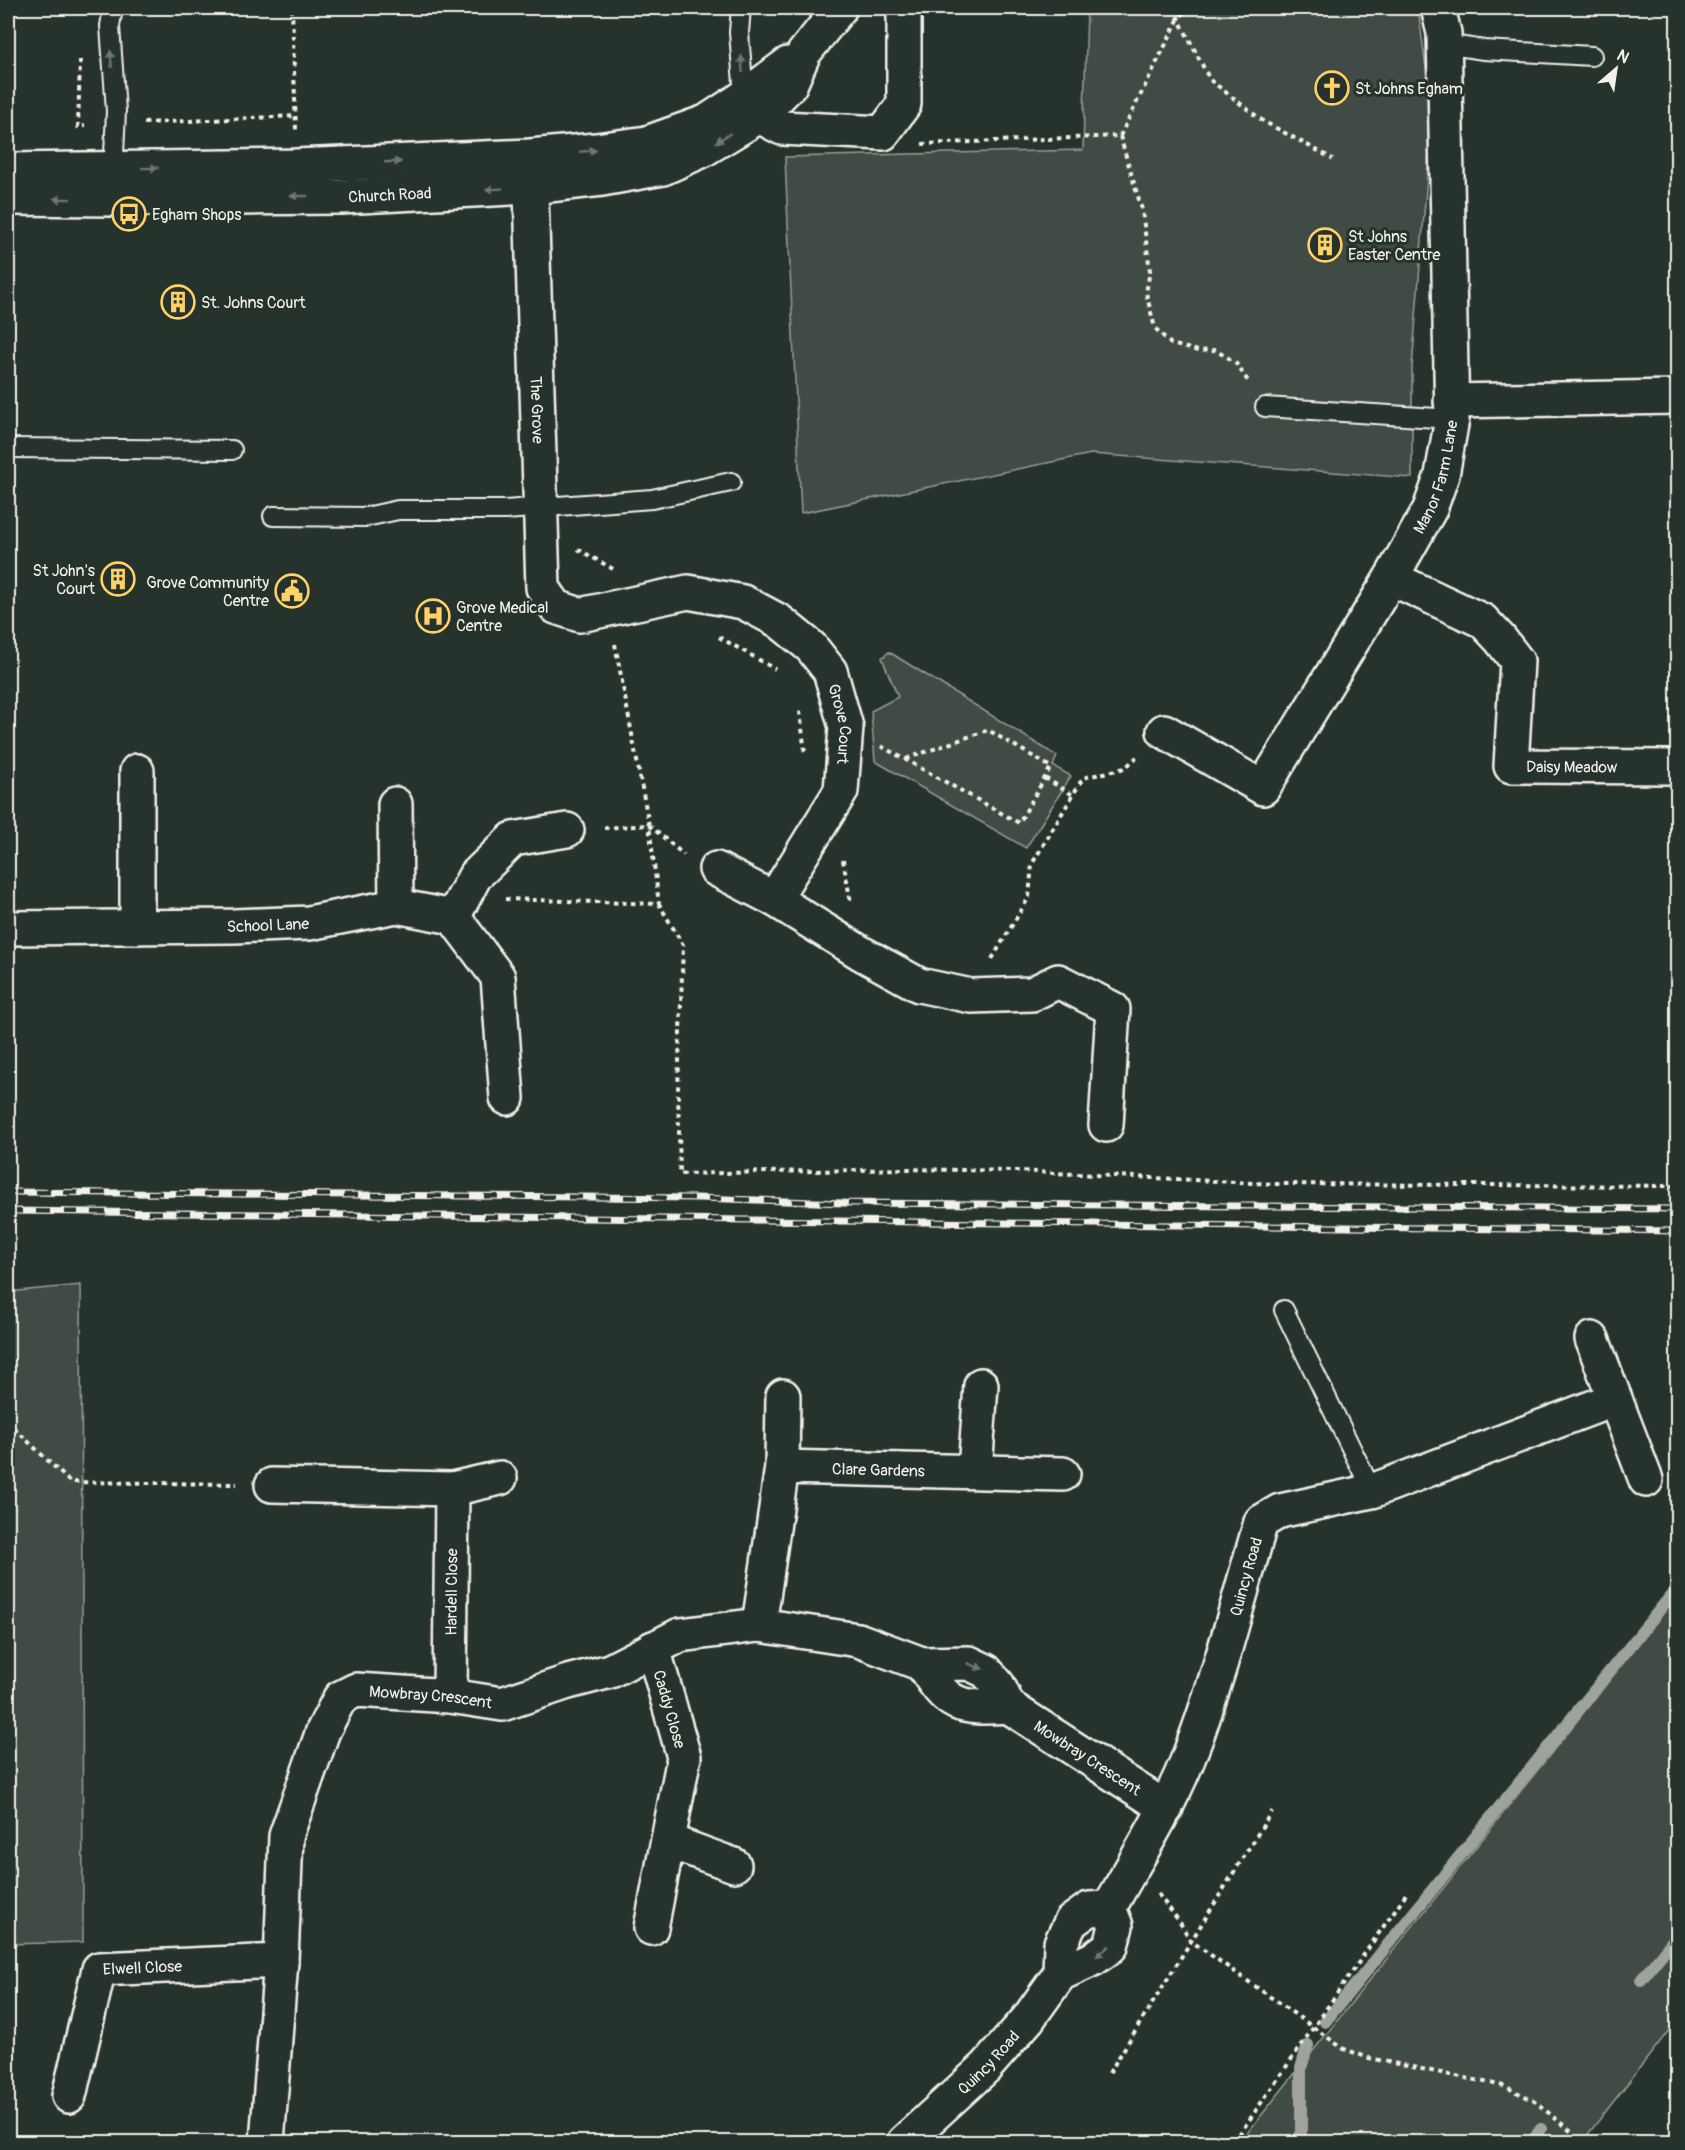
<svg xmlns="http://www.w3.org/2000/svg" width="1685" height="2150" font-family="Pangolin,sans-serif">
<rect width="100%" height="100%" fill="#26332d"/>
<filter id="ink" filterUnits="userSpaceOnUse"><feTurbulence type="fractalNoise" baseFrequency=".0167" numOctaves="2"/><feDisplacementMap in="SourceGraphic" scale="12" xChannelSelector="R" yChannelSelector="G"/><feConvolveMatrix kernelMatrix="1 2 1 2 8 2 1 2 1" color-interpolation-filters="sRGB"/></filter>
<g filter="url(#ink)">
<!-- green -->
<path fill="#414b45" stroke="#9a9e96" stroke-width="1.5" d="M1087,8H1418L1432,113L1412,367V478L1091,454L801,513L785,157L1083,150Z
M889,652L1057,756L1053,766L1071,776L1026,848L875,761L871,711L898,697L882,658Z
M81,1285L83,1942L8,1944V1292Z
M1677,1596V2020L1582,2142H1240Z"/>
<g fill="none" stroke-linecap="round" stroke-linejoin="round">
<!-- stream -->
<path stroke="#9fa39b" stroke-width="12" d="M1641,1980L1678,1934
M1325,2022L1678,1587
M1301,2142V2068L1308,2045
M1532,2142L1541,2129"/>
<defs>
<path id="lane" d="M741,8L739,32L744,97
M1444,44L1484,50L1592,56
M113,176L116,111L110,26L113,8
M1265,407L1452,419
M8,448L232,450
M273,516L366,517L398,510H505L652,499L731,482
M1284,1310L1372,1491"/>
<g id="street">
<path d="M744,97L759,116L782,128L883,133L904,104V8"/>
<path id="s1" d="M530,158L543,588L556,607L580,615L688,592L743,602L779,621L811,647L830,671L846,727L841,791L774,899"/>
<path d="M1451,401L1678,397"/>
<path id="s2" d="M1391,578L1483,621L1500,639L1517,661L1511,766L1674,767"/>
<path id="s3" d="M1164,731L1263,788L1391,578L1430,509L1442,475L1452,419L1444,33L1438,8"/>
<path d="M395,804L396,906"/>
<path d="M716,869L774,899L861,953L919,985L971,996L1032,994L1058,981L1113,1009L1106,1125"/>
<path d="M453,917L475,876L513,839L567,830"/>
<path d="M137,927V771"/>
<path id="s4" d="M8,928L234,926L309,923L396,906L453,917L498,977L507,1098"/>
<path d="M1592,1339L1615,1399"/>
<path d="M782,1467L783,1396"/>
<path d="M975,1471L981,1385"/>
<path d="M272,1485L452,1489L500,1478"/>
<path id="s5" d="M759,1625L782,1467L1063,1474"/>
<path d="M922,1664C949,1707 957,1709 1008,1706"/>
<path id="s6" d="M450,1696L452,1489"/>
<path d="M668,1841L734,1865"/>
<path id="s7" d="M1109,1908C1136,1859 1167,1811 1188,1759C1218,1682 1238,1601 1261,1522L1280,1511L1372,1491L1615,1399L1646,1480"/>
<path d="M651,1928L684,1757L653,1648"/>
<path d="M1060,1974L1061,1943L1071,1922L1089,1909L1109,1908"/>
<path id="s8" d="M69,2096L99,1969L281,1961"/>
<path id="s9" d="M267,2142L281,1961L286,1836L323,1731L340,1698L356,1690L450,1696L502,1704L568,1682L610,1671L680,1635L759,1625L858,1640L922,1664L969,1663L986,1671L998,1685L1008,1706L1166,1808"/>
<path id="s10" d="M904,2142L986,2067L1028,2019L1060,1974L1093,1959L1111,1946L1116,1926L1109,1908"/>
</g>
<g id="secondary">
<path d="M8,170L295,166L530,156L596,150L647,143L706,122L744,97L788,64"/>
<path id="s11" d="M8,198L112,199L341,197L531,187L602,179L663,168L701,151L759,116L790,85L804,53L840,8"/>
</g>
</defs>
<!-- lane casing -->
<use href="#lane" stroke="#f4f1e8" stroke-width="22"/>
<!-- street casing -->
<use href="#street" stroke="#f4f1e8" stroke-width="38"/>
<!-- secondary casing -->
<use href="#secondary" stroke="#f4f1e8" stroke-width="38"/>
<!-- path -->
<path stroke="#f4f1e8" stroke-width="4" stroke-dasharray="4.5 4.5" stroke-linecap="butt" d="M292,8L296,130
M1173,8L1210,80L1263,121L1333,159
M80,60L78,127L85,126
M144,123L296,116
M1120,136L1142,210L1150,271L1146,293L1155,328L1171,344L1198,351L1215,350L1235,362L1250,384
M922,144L1120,136L1178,20L1187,8
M578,549L613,569
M719,637L775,669
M615,644L649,825L659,904
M800,711L805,754
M881,746L1019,823L1051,767L988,730L906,759
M1045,778L1073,795
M604,828L649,825L684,855
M843,860L851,903
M505,899L659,904L683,945L678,1089L680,1174L904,1169L1016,1171L1274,1184L1678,1186
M992,959L1029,897L1032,864L1083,778L1125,768L1137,757
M8,1422L70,1482L237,1484
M1158,1894L1179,1921L1191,1941L1344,2049L1369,2058L1504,2086L1533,2100L1573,2133
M1109,2073L1272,1811
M1234,2142L1406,1894"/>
<!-- lane -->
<use href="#lane" stroke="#26332d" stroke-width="18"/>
<!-- street -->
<use href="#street" stroke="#26332d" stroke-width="33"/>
<!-- secondary -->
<use href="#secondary" stroke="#26332d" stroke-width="33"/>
<defs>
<path id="rail" d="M8,1192L697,1198L844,1203L1678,1209
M8,1211L1678,1231"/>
</defs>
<!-- rail casing -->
<use href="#rail" stroke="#f4f1e8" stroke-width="7"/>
<!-- rail -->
<use href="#rail" stroke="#26332d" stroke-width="4.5" stroke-dasharray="14" stroke-linecap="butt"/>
</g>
<!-- one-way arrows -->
<defs><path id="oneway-solid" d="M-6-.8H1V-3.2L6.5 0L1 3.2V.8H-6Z" transform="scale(1.5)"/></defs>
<g fill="#6e766e">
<use href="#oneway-solid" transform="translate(111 59) rotate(-95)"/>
<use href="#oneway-solid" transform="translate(742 64) rotate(-94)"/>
<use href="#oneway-solid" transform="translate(723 138) rotate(148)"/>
<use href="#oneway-solid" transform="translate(588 151) rotate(-5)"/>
<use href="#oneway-solid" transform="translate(393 162) rotate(-2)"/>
<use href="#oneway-solid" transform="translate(150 168) rotate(-1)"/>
<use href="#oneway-solid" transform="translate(494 189) rotate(177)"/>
<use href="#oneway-solid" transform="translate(299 196) rotate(-179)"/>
<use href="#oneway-solid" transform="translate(62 199) rotate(-179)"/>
<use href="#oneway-solid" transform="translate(975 1666) rotate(21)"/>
<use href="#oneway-solid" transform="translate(1103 1951) rotate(141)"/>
</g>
</g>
<!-- icons -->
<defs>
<symbol id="church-ring" viewBox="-11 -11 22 22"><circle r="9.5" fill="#26332d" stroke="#ffd166" stroke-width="1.5"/><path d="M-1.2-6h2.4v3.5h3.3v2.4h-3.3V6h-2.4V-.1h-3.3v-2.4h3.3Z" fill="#ffd166"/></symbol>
<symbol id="bus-ring" viewBox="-11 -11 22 22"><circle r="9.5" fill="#26332d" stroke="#ffd166" stroke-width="1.5"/><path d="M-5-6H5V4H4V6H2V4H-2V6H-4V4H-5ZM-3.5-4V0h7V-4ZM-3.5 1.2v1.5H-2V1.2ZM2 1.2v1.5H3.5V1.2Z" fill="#ffd166"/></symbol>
<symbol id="building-ring" viewBox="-11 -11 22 22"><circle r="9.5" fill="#26332d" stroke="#ffd166" stroke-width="1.5"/><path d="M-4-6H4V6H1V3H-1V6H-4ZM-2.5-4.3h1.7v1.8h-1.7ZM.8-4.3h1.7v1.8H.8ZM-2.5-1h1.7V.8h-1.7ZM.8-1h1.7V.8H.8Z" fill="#ffd166"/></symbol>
<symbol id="civic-ring" viewBox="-11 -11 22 22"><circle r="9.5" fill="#26332d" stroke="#ffd166" stroke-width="1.5"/><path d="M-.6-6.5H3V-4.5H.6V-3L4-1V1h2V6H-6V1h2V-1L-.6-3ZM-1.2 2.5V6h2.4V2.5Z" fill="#ffd166"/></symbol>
<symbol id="hospital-ring" viewBox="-11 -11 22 22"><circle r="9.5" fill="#26332d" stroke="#ffd166" stroke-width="1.5"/><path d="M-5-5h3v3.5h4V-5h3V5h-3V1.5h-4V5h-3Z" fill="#ffd166"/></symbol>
</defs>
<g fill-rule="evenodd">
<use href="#church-ring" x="1313" y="69" width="38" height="38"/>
<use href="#bus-ring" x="110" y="195" width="38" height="38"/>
<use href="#building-ring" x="1306" y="226" width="38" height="38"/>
<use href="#building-ring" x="159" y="283" width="38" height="38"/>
<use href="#building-ring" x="99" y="560" width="38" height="38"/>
<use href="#civic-ring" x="273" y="572" width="38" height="38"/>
<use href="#hospital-ring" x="414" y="597" width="38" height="38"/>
</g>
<g text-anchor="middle" stroke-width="6" stroke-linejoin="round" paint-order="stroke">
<!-- poi labels -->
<g font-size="16" fill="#f4f1e8" stroke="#26332d" text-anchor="start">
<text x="1355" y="94">St Johns Egham</text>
<text x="152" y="220">Egham Shops</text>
<text x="1348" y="242">St Johns<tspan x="1348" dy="18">Easter Centre</tspan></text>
<text x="201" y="308">St. Johns Court</text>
<text x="95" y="576" text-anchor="end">St John's<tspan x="95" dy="18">Court</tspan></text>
<text x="269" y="588" text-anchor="end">Grove Community<tspan x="269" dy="18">Centre</tspan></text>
<text x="456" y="613">Grove Medical<tspan x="456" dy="18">Centre</tspan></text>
</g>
<!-- street labels -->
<g font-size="16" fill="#f4f1e8" stroke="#26332d">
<text dy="6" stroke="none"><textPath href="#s11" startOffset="382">Church Road</textPath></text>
<text dy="6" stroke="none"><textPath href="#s1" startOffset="252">The Grove</textPath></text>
<text dy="6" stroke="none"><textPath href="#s3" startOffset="472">Manor Farm Lane</textPath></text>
<text dy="6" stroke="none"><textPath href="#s1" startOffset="812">Grove Court</textPath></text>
<text dy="6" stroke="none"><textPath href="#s2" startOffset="320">Daisy Meadow</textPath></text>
<text dy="6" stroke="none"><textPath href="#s4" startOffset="260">School Lane</textPath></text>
<text dy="6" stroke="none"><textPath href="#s5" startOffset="256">Clare Gardens</textPath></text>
<text dy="6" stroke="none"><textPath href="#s7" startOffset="360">Quincy Road</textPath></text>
<text dy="6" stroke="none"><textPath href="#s6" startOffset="104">Hardell Close</textPath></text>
<text dy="6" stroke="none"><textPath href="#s9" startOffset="548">Mowbray Crescent</textPath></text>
<text transform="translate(670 1709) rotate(74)" y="6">Caddy Close</text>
<text dy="6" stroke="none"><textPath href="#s9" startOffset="1262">Mowbray Crescent</textPath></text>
<text dy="6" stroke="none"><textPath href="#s8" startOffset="174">Elwell Close</textPath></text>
<text dy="6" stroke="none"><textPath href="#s10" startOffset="116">Quincy Road</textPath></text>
</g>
</g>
<!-- margin -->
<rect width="1685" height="2150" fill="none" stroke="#26332d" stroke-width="30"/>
<rect x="15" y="15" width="1655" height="2120" fill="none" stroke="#f4f1e8" stroke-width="2" filter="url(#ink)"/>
<!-- north arrow -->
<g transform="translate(1616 69) rotate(29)" stroke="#26332d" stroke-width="4.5" paint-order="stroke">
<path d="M0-4.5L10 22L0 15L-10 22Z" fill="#f4f1e8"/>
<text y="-9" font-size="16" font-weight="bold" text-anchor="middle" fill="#f4f1e8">N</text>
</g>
</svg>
